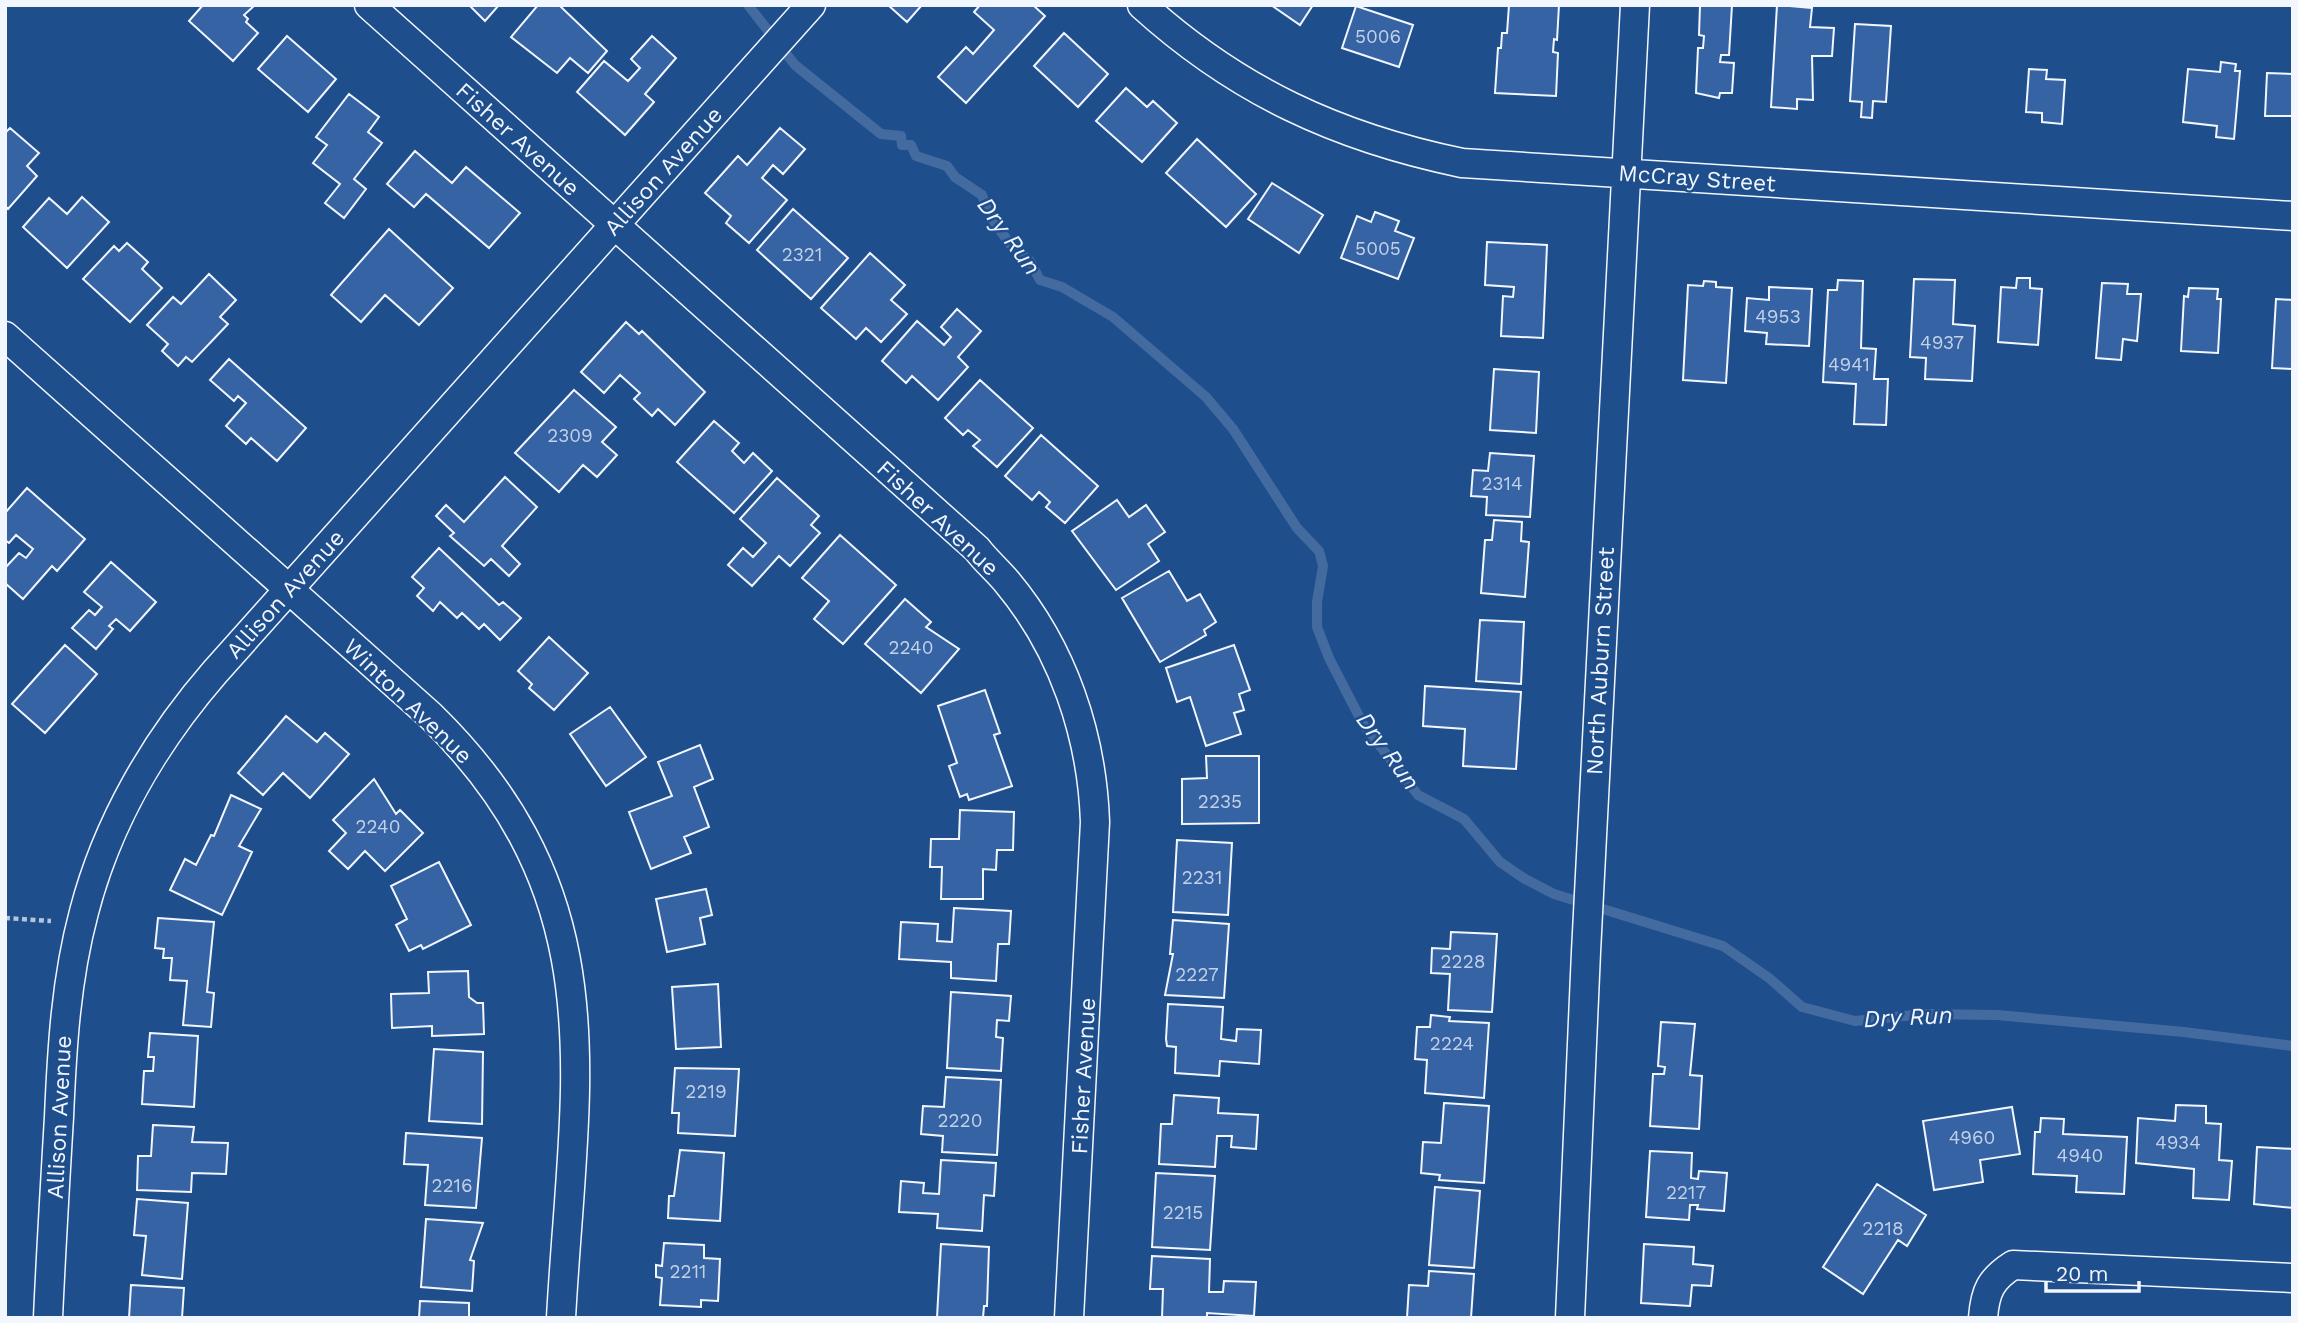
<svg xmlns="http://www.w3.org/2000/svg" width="2298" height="1323" font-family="'Work Sans',sans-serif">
<rect width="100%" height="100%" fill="#1f4e8c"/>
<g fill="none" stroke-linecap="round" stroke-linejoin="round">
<!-- stream -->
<path stroke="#446ba0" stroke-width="10" d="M748,5L795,65L881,134L901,136L902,145H911L916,156L947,166L955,177L982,195L990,216L1010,244L1030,261L1040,280L1062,287L1113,317L1206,397L1233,429L1297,528L1319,551L1323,566L1317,602V627L1329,658L1363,724L1418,795L1464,819L1500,862L1525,879L1554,894L1723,946L1769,978L1802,1007L1855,1021L1924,1014L1997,1015L2184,1032L2293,1046"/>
</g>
<!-- building -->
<path fill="#3563a3" stroke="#f2f6ff" stroke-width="2" d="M203,5L254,6L244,15L248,19L246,22L258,33L233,61L189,21Z
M469,5H499L485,21Z
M538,5H559L607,51L588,73L570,58L557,73L511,37Z
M888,5H922L907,22Z
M980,5H1033L1045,16L966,103L938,77L966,47L973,54L994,30L974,12Z
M1271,5H1313L1300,25Z
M1509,5H1559L1557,40L1554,39L1553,52L1558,53L1556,96L1495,93L1498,48H1501L1502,33H1507Z
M1700,5H1732L1729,55H1721L1720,62L1734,63L1732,93H1720L1719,98L1696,93L1698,48H1703L1704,36L1699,35Z
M1777,5L1812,8L1810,27L1834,28L1832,56H1812L1813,100L1797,99V109L1771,107Z
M1356,6L1413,25L1399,67L1342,48Z
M1855,24L1891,26L1886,102L1873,101L1872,118L1861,117L1862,102L1850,101Z
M1064,33L1108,74L1078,107L1034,66Z
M287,36L336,79L308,112L258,69Z
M652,36L676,58L645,94L654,102L625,135L577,92L604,61L628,81L640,68L631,59Z
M2221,62L2236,64L2235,71H2240L2234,139L2216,137L2217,126L2183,122L2188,69L2220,72Z
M2029,69L2047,70L2046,79L2065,80L2062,124L2042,122V113L2026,112Z
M2267,73L2293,74V116H2265Z
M1126,88L1147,107L1153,101L1177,123L1142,162L1096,121Z
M349,94L379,117L368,132L382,143L354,179L366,189L344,218L325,203L340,184L313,163L327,145L316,137Z
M10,128L39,153L27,166L37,176L8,209L5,206V133Z
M780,128L805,149L783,174L773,165L762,178L787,200L749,243L726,223L731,216L705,193L738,156L747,165Z
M1197,139L1256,194L1226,227L1166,173Z
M415,151L452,183L466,167L520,213L489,248L426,194L414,207L387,184Z
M1272,183L1323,215L1299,253L1248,219Z
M82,197L109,222L67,268L23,227L49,198L67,214Z
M793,209L848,258L811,299L757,250Z
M1375,212L1399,221L1395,231L1414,238L1398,279L1341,258L1357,216L1371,222Z
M389,229L453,288L419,325L385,295L361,322L331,295Z
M1487,242L1547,245L1543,338L1501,336L1503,296L1513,297L1514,287L1485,285Z
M127,243L148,262L142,269L162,288L130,322L83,279L114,246L119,251Z
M870,253L905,285L891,300L907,314L881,342L866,328L856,339L821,308Z
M209,274L236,300L220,317L228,324L192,362L186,357L178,366L162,351L168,344L147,325L173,297L181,304Z
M2017,278H2030V288L2042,289L2038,345L1998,342L2001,287L2016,288Z
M1914,279L1955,280L1953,324L1975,326L1972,381L1925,379L1926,358L1910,357Z
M1838,280L1863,281L1861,348L1876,349L1874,379H1888L1886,425L1854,424L1856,384L1823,382L1828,290H1837Z
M1704,281L1716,282V287L1732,288L1726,383L1683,380L1688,285L1703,286Z
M2102,283L2128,284L2127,294H2141L2137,341L2123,339L2121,360L2096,358Z
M1769,287L1812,289L1809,346L1766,344L1767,333L1745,331L1747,298L1769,300Z
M2189,288L2218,289L2217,299H2221L2218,353L2181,351L2184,296L2188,297Z
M2276,299L2293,300V369L2272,368Z
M957,309L981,331L958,357L968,367L938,400L912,376L906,383L882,361L917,321L944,345L951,337L941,327Z
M626,322L639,334L642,331L705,392L675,425L658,409L652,416L634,399L640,393L620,375L604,393L581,372Z
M229,359L306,428L277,461L251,438L246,444L226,426L246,403L238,396L234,401L210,380Z
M1494,369L1539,372L1536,433L1490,430Z
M980,380L1033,428L997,467L973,446L980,440L968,430L963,435L945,418Z
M574,390L616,427L602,442L617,455L597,477L583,465L559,492L515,453Z
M714,421L739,443L732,451L744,463L753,453L772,471L734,513L677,462Z
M1041,435L1098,486L1065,523L1046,507L1050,502L1039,492L1032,500L1005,476Z
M1490,453L1534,456L1530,517L1486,515L1487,497L1471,496L1473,470L1488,471Z
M505,477L537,507L502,546L520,564L509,576L491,559L484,566L450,536L454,533L436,516L446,505L464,522Z
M777,478L819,516L811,525L820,533L790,566L779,556L752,586L728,565L743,548L753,557L766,543L740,519Z
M27,488L85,539L57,571L52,566L23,599L5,583V568L19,553L26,558L33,549L16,535L9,543L5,540V513Z
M1117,500L1129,517L1146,505L1165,532L1148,544L1159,561L1116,590L1072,531Z
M1494,520L1522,522L1521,541L1529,542L1525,597L1481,593L1485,540H1492Z
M840,535L896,585L843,644L814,619L829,601L802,578Z
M439,548L499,605L503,602L521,618L500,640L484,624L479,629L462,613L457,618L440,602L433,611L417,596L424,588L412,577Z
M111,562L156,602L130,631L116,619L109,626L113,629L96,649L72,628L89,610L95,615L102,607L84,592Z
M1169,571L1187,601L1200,594L1216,622L1204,630L1206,635L1160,662L1122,598Z
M905,599L931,622L926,627L959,649L921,693L865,644Z
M1480,620L1524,622L1521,684L1476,681Z
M549,637L588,673L554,710L529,688L532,684L518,671Z
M65,645L97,674L45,733L12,704Z
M1234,645L1250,690L1239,694L1244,710L1234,713L1241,734L1206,746L1190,697L1177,702L1166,668Z
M1425,686L1521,692L1516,769L1463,766L1465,729L1423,726Z
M985,690L1000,733L994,735L1012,786L969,800L967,794L960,797L949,766L957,763L938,706Z
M610,707L646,757L606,786L570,734Z
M286,716L317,742L325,733L349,754L310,798L283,773L263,795L238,773Z
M700,745L713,779L694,787L709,827L684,837L691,853L651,869L629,812L672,796L658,762Z
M1206,756H1259V823L1182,824V779L1207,778Z
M374,779L396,814L400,810L423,833L385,871L365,851L348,869L329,851L346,833L333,820Z
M231,795L261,809L239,846L252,852L222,915L170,890L185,859L196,865L211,835L214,836Z
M960,810L1014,812L1013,850H997L996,870L983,869V899H941L942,867H930L931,839H959Z
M1177,840L1232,843L1228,915L1173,912Z
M439,862L471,925L423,949L421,945L409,951L396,925L407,919L391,886Z
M706,889L712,915L700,918L705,944L667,952L656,899Z
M954,908L1011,911L1009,944H998L996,981L951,978V962L899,959L901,922L938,924L937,941L952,942Z
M158,918L214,922L207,992L214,993L211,1027L183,1025L187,981L170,980L172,958H163L164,949L155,948Z
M1173,920L1229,924L1224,998L1165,995L1173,954H1170Z
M1451,932L1497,934L1492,1012L1448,1010L1450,974L1431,973L1432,948L1450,949Z
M468,971L469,997L477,1003H483L484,1034L432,1036V1026L392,1028L391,994L429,993L428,972Z
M718,984L721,1047L676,1049L672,987Z
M951,992L1011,996L1009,1021L997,1020L996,1037L1003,1038L1001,1071L947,1068Z
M1168,1004L1223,1007L1221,1039L1236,1041L1237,1029L1261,1030L1259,1064L1220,1061L1219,1076L1175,1073L1176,1047L1167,1046L1166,1039Z
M1431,1015L1450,1017L1449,1021L1489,1023L1484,1098L1425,1093L1427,1060L1415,1059L1417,1027H1430Z
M1661,1022L1695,1024L1690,1075L1702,1076L1699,1129L1650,1126L1653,1074H1664L1665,1067L1658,1066Z
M150,1033L198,1036L194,1107L142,1104L144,1071H153L154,1057H148Z
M434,1049L483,1052L482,1124L429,1121Z
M675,1068L739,1069L735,1136L678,1133L679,1113H672Z
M946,1077L1001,1080L997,1155L942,1152L943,1136L921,1134L923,1106L944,1107Z
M1174,1095L1219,1098L1218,1113L1258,1115L1256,1149L1231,1147L1232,1136H1217L1215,1167L1159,1164L1161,1124H1172Z
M1444,1103L1489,1106L1484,1183L1439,1180L1440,1175L1421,1173L1423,1142L1441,1143Z
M2176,1105L2206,1106V1123L2221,1124L2219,1160L2232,1161L2229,1200L2193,1198L2194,1169L2136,1163L2138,1118L2175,1121Z
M2012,1107L2020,1154L1980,1160L1983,1182L1934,1190L1923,1121Z
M2041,1118L2064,1119L2063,1134L2127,1137L2124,1194L2076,1192L2077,1176L2033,1174L2035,1132H2040Z
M153,1125L194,1127L192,1142L228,1143L226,1174L192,1173L191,1192L137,1190L138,1156H151Z
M406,1133L482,1138L476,1208L425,1205L428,1165L404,1164Z
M2257,1147L2293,1149V1208L2254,1204Z
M680,1150L724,1153L720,1221L668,1218L669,1196H674Z
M1650,1151L1692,1153L1691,1178L1698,1179L1699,1171L1727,1173L1724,1211L1697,1209L1698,1205H1690L1689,1220L1646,1217Z
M941,1160L996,1163L994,1196L984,1195L982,1231L937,1228L938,1214L899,1212L901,1181L924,1183L923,1193L939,1194Z
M1156,1173L1215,1176L1210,1250L1152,1247Z
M1877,1184L1926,1215L1907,1246L1898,1240L1863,1294L1823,1267Z
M1435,1187L1480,1191L1474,1268L1429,1265Z
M137,1199L188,1203L182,1279L142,1275L146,1236L134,1235Z
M426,1219L483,1223L470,1260L474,1261L472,1291L421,1287Z
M664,1243L704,1245V1258L720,1259L718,1301L701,1300V1307L660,1305L662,1278L656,1277V1265L662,1266Z
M941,1244L989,1247L987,1306H984L983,1318H937Z
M1644,1244L1694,1247L1693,1264L1713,1266L1711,1286L1692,1285L1690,1306L1641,1303Z
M1152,1256L1210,1259L1209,1292H1223L1224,1281L1256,1282L1254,1316L1207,1313V1318H1162L1163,1289H1150Z
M1429,1271L1474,1274L1471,1318H1407L1409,1285L1428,1286Z
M131,1285L184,1288L182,1318H129Z
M420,1301L469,1303V1318H419Z"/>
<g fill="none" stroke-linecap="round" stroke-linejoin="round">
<defs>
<path id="minor" d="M369,5L977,549C986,561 997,570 1007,582C1063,649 1092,735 1095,822L1069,1318
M1142,5C1237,91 1337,137 1462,163L2293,216
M5,336L431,716C619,900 574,1081 561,1318
M48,1318C51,1251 55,1184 59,1117C62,1047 66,979 84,912C107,823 155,741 215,672L811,5
M1570,1318L1586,952L1635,5
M1983,1318C1985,1291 1991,1279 2013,1265L2293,1278"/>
</defs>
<!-- minor casing -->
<use href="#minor" stroke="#f2f6ff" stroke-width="31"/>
<!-- path -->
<path stroke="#b3c4dc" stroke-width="4.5" stroke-dasharray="5 3.5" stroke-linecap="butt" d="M5,918L51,921"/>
<!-- minor -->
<use href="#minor" stroke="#1f4e8c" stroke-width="28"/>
</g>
<g text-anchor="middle" stroke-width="5" stroke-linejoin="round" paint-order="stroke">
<!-- number labels -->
<g font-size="19" fill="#c3d1e8">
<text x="1378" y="43">5006</text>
<text x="1378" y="255">5005</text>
<text x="802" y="261">2321</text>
<text x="1778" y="323">4953</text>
<text x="1942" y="349">4937</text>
<text x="1849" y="371">4941</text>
<text x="570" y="442">2309</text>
<text x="1502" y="490">2314</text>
<text x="911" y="654">2240</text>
<text x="1220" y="808">2235</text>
<text x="378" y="833">2240</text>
<text x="1202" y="884">2231</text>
<text x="1463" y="968">2228</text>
<text x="1197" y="981">2227</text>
<text x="1452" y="1050">2224</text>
<text x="706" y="1098">2219</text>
<text x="960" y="1127">2220</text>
<text x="1972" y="1144">4960</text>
<text x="2178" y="1149">4934</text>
<text x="2080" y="1162">4940</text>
<text x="452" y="1192">2216</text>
<text x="1686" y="1199">2217</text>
<text x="1183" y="1219">2215</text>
<text x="1883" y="1235">2218</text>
<text x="688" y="1278">2211</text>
</g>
<!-- street labels -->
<g font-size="23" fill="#f2f6ff" stroke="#1f4e8c">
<text transform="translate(518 139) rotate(42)" y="8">Fisher Avenue</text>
<text transform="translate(663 171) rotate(-48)" y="8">Allison Avenue</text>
<text transform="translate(1697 178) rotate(4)" y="8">McCray Street</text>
<text transform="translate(938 518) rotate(43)" y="8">Fisher Avenue</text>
<text transform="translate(285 594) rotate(-48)" y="8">Allison Avenue</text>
<text transform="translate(1600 661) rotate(-87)" y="8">North Auburn Street</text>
<text transform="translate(408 701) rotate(44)" y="8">Winton Avenue</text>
<text transform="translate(1083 1076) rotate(-87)" y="8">Fisher Avenue</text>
<text transform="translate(59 1117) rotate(-87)" y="8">Allison Avenue</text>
</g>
<!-- water labels -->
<g font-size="24" font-style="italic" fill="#f2f6ff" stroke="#1f4e8c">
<text transform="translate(1009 236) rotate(54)" y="8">Dry Run</text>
<text transform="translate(1388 751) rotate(54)" y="8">Dry Run</text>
<text transform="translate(1908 1017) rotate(-3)" y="8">Dry Run</text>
</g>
</g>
<!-- border -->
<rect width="2298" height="1323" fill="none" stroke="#f2f6ff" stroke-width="14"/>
<!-- scale -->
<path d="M2046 1281v10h93v-10" fill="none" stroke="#f2f6ff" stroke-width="3.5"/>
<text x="2056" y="1281" font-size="21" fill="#f2f6ff" stroke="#1f4e8c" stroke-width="5" paint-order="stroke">20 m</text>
</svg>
